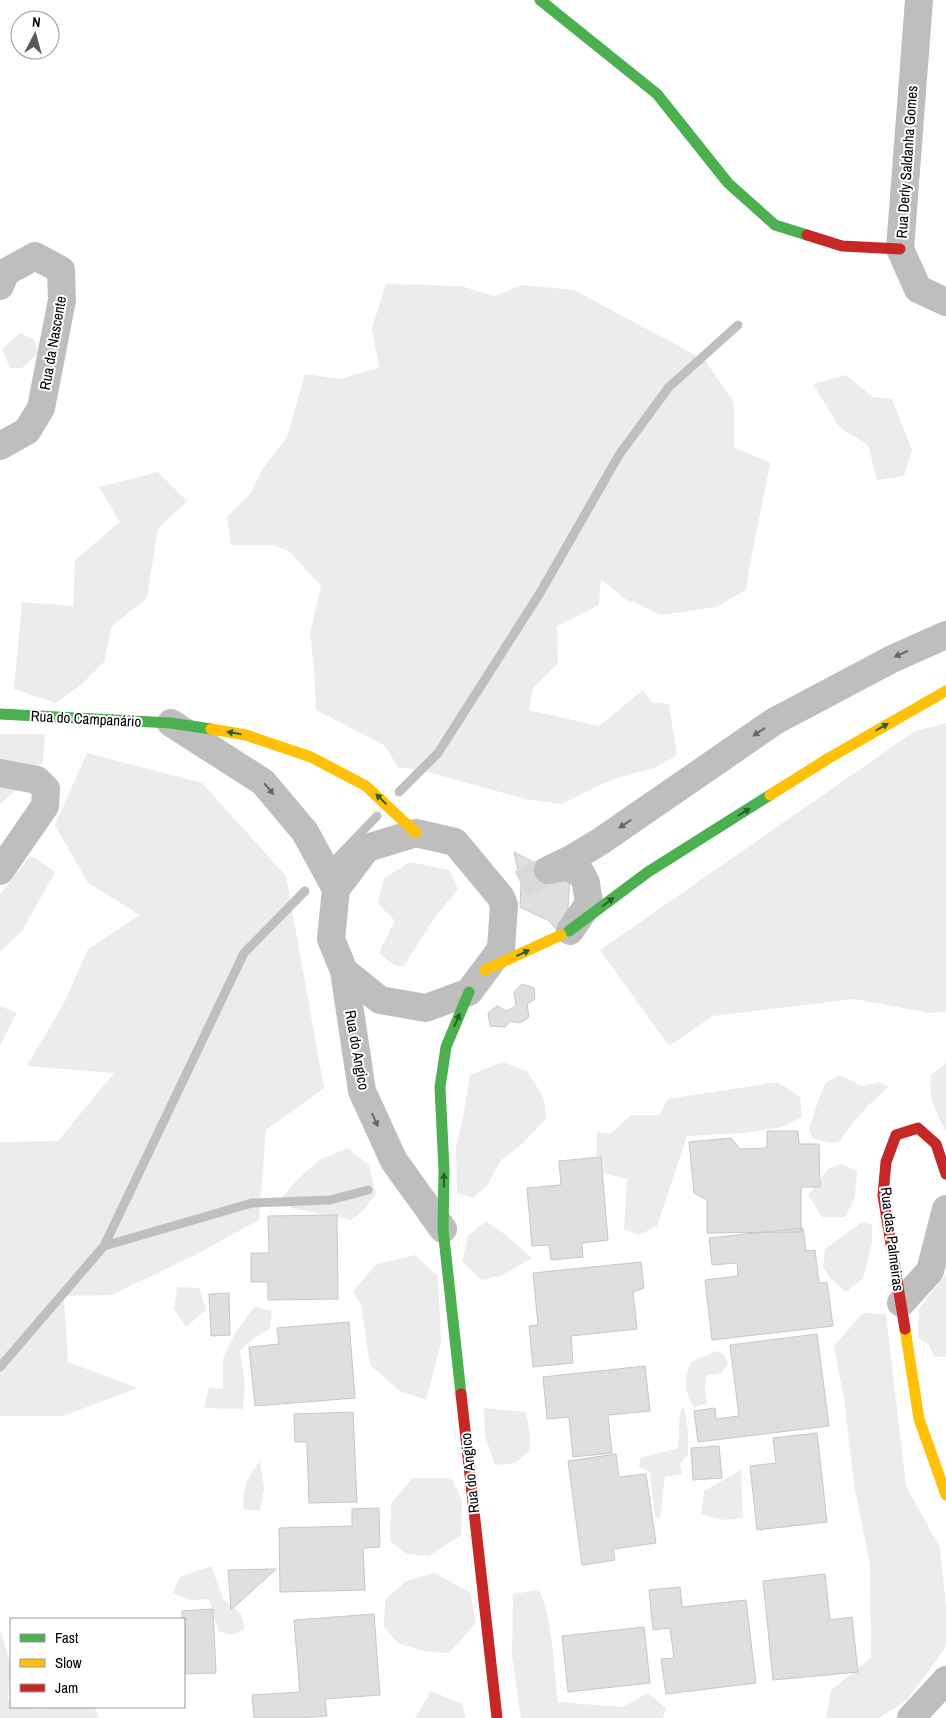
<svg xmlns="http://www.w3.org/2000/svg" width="946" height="1718" font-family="'Archivo Narrow',sans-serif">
<rect width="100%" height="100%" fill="#fff"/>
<!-- green -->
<path fill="#ececec" d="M386,284L461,286L494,296L522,285L574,290L705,360L734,403V447L770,463C763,505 752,547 746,590L716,607L661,615L632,601L630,603L601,579L599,605L557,626L558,663L533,688L529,710L599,726L643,690L651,702L669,704L677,755L657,767L613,779L561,804L525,799L424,771L398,767L384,745L316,710L314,667L310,634L321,586L290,552L273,545H231L227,517L250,494L263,468L287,437L305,374L339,379L379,368L372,328Z
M20,333L34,340L38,353L22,368H10L2,349Z
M846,375L873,397L892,399L912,450L904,476L877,480L868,445L840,428L813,384Z
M158,472L187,501L158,529L147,598L112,626L104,662L82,684L56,703L14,689L22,602L73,606L75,560L120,522L99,487Z
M946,723V1011L930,1013L854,999L713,1016L669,1046L600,950L915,731Z
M0,734H45L43,762L17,789L0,804Z
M87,753L202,783L286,876L324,1088L266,1130L259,1220L195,1255L112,1295L64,1296L68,1362L138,1388L63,1416H0V1142L58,1141L114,1073L27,1066L64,1003L88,949L140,915L88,883L55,825Z
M31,855L55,872L22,931L0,952V894Z
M410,862L449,870L458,889L433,920L404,966H395L379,953L395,921L378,904L384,878Z
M0,1006L17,1013L0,1046Z
M503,1062L528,1072L544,1099L546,1119L522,1144L500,1161L487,1186L473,1198L457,1193L456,1146L464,1113L470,1075Z
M946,1063V1131C934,1108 929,1101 931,1075Z
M840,1075L863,1086L879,1082L889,1087C869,1103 854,1120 840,1141L830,1143L813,1139L809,1130L818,1101L826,1082Z
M778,1082L800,1097L802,1117L783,1127L745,1133L687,1136L657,1226L639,1235L624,1229L627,1179L596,1171L597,1132L610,1134L631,1115H659L668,1099Z
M348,1148L369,1165L376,1193L363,1211L351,1220L291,1208L282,1197L297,1180L319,1160Z
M841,1164L857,1171L855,1197L845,1217H822L808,1195L828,1169Z
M486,1221L503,1233L532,1258L503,1275L482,1280L462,1262L468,1236Z
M862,1222L872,1224V1243L863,1278L846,1292L832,1280L823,1267L825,1249Z
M415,1255L438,1276L441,1343L426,1400L400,1391L370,1365L361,1305L353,1291L377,1264Z
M946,1274V1357H935L928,1344L918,1338L919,1309Z
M177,1287L199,1288L206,1310L186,1327L174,1309Z
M254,1307L272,1311L270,1329L255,1337L240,1351L245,1383L243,1409L204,1408L209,1388L223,1389V1359L236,1332Z
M863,1313L886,1314L906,1486L940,1548L946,1605V1647L907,1700L879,1718H826L831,1690L871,1658L870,1564L854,1484L844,1399L834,1346Z
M717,1351L724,1354L728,1364L721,1373L706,1376L705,1390L707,1404L694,1407C684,1391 684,1380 691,1362Z
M684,1406L688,1432V1454L680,1464L682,1474L665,1477L660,1518H655L650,1472L639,1467L640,1458L678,1448L680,1412Z
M484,1408L526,1412L530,1435L529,1451L516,1463L495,1465L485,1436Z
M260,1461L264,1489L260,1511L243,1509C243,1488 247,1477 260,1461Z
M741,1470L743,1518L724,1520L701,1514L704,1491Z
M413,1478H451L462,1500L461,1535L429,1556L407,1554L390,1541L391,1503Z
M211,1566L224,1600L241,1614L245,1629L232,1635L219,1631L209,1599L191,1600L173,1593L180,1577Z
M434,1573L470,1592L476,1623L449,1653L424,1651L399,1644L384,1627L385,1600L406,1581Z
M539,1590C554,1622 553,1667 558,1702L622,1707L648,1693L666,1708L663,1718H521L512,1657L513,1594Z
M0,1629L11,1665L8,1699L11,1700V1707H28L36,1710L52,1707H94L99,1718H0Z
M431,1691L462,1704L466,1718H415Z"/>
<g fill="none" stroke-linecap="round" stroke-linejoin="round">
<!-- stream -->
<path stroke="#bfbfbf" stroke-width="9" d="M399,792L438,753L540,593L619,455L669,387L738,325
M329,866L377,816
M104,1246L252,1203L330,1200L368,1190
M0,1367L104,1246L244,953L305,891"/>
</g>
<!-- building -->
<path fill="#dfdfdf" stroke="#c7c7c7" d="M514,852L548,870L570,879L568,907L570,941L561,935L549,921L520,907L521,884Z
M522,984L534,988L535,999L527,1004L529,1017L520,1023L510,1021L505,1027L490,1026L488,1013L497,1006L507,1011L516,1006L514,992Z
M767,1131H798L799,1144H819L820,1187H801V1232L707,1233V1200L694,1193L689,1142L731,1138L740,1149L767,1148Z
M601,1157L608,1240L582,1243L583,1257L551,1260L549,1245L532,1246L527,1188L561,1185L559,1161Z
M337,1215L338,1299L268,1300V1282H251V1253H269L268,1216Z
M803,1228L806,1251L815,1250L819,1283L827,1282L833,1326L712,1340L705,1280L738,1276L737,1263L712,1265L709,1238Z
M641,1262L644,1288L633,1292L637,1329L571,1336L573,1363L533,1367L529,1326L538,1325L533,1273Z
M229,1293L230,1335L211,1336L209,1294Z
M349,1322L355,1398L255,1406L249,1347L279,1344L277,1328Z
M817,1334L829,1426L698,1442L694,1411L715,1408L716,1419L739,1416L730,1345Z
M645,1366L650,1411L608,1415L612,1453L573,1457L569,1417L547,1419L543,1377Z
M353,1412L357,1502L309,1503L307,1442H295L294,1414Z
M817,1433L827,1522L757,1530L750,1466L776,1463L773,1438Z
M719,1446L722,1478L693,1480L691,1448Z
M616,1454L619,1477L646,1474L656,1543L613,1549L615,1560L582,1565L568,1461Z
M379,1508L380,1547L363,1548L365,1590L280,1592L279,1528L352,1526V1509Z
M276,1569L231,1610L228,1570Z
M825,1574L830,1620L852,1617L858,1672L773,1680L763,1581Z
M680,1587L682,1607L746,1600L756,1683L666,1694L661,1659L674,1658L670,1628L653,1630L649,1590Z
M213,1609L216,1673L185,1674L182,1611Z
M374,1614L380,1695L325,1699L327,1716L299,1718H254L252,1695L300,1692L294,1620Z
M644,1627L650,1683L568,1692L562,1636Z"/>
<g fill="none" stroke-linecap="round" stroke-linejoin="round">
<!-- street-tunnel -->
<path stroke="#d9d9d9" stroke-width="28" stroke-dasharray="28 14" stroke-linecap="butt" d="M521,884L548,870"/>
<!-- street -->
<path stroke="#bebebe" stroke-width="28" d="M919,0L900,249L918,289L946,302
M0,286L6,272L35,256L61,270L62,300L41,408L27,431L0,446
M171,723L263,782L305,832L336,889
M0,773L37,780L46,789L45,806L0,871
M416,833L455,842L500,896L504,905L501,949L469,992L426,1008L380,1000L344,971L331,939L336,889L367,848Z
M548,870L573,858L601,841L775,721L892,659L946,635
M548,870L566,867L581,873L586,883L589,903L570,931
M344,971L362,1091L394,1161L443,1229
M901,1303L930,1271L946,1209
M911,1718L946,1680"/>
<!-- fast -->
<path stroke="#4caf50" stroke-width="11" d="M540,0L657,94L728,183L775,225L807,235
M0,714L171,723L211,729
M569,931L648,872L770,795
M461,1394L443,1229L444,1170L440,1087L446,1047L469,992"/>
<!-- slow -->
<path stroke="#ffc107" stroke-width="11" d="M211,729L246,735L311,757L366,786L416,833
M770,795L829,758L946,691
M485,970L561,935
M905,1329L919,1419L946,1495"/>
<!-- jam -->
<path stroke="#c62828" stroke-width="11" d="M807,235L842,246L900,249
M905,1329L883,1195L886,1162L896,1135L918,1128L936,1144L946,1174
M461,1394L497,1718"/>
</g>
<!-- one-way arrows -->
<defs><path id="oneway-solid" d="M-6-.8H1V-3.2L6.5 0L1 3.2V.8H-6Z" transform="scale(1.25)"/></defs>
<g fill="#686868">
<use href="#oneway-solid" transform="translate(901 654) rotate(156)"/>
<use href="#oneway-solid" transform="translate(759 732) rotate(146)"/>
<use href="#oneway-solid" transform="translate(269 789) rotate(50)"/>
<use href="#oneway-solid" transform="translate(625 824) rotate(146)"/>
<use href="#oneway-solid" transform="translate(375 1120) rotate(66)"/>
</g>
<g fill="#2a602c">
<use href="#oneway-solid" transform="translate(882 727) rotate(-30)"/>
<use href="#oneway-solid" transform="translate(234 733) rotate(-171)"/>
<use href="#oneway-solid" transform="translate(381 799) rotate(-136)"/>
<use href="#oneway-solid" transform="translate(744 812) rotate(-32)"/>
<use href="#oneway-solid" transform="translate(608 902) rotate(-37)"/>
<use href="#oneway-solid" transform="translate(523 953) rotate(-25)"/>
<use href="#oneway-solid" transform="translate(457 1020) rotate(-67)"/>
<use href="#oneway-solid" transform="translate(444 1180) rotate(-89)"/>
</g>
<g text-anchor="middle" stroke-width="4" stroke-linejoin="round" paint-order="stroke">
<!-- street labels -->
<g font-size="15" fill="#000" stroke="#fff">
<text transform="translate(907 162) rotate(-86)" y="5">Rua Derly Saldanha Gomes</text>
<text transform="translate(53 343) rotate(-80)" y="5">Rua da Nascente</text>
<text transform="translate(86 719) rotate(3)" y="5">Rua do Campanário</text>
<text transform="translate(357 1050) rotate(80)" y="5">Rua do Angico</text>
<text transform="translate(892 1239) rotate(83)" y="5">Rua das Palmeiras</text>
<text transform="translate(470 1473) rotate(-96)" y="5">Rua do Angico</text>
</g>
</g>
<!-- legend -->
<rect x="10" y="1618" width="175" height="90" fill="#ffffff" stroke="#999999"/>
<rect x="20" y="1634" width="25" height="8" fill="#4caf50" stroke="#999999"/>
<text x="55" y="1643" font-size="15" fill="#000000">Fast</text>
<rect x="20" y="1659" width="25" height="8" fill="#ffc107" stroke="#999999"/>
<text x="55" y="1668" font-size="15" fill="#000000">Slow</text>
<rect x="20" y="1684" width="25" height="8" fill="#c62828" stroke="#999999"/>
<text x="55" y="1693" font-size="15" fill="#000000">Jam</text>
<!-- north arrow -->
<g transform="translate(35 35) rotate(6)"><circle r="24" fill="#ffffff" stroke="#999999"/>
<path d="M0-4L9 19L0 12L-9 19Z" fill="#595959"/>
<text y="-8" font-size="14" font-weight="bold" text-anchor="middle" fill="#000000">N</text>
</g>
</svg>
